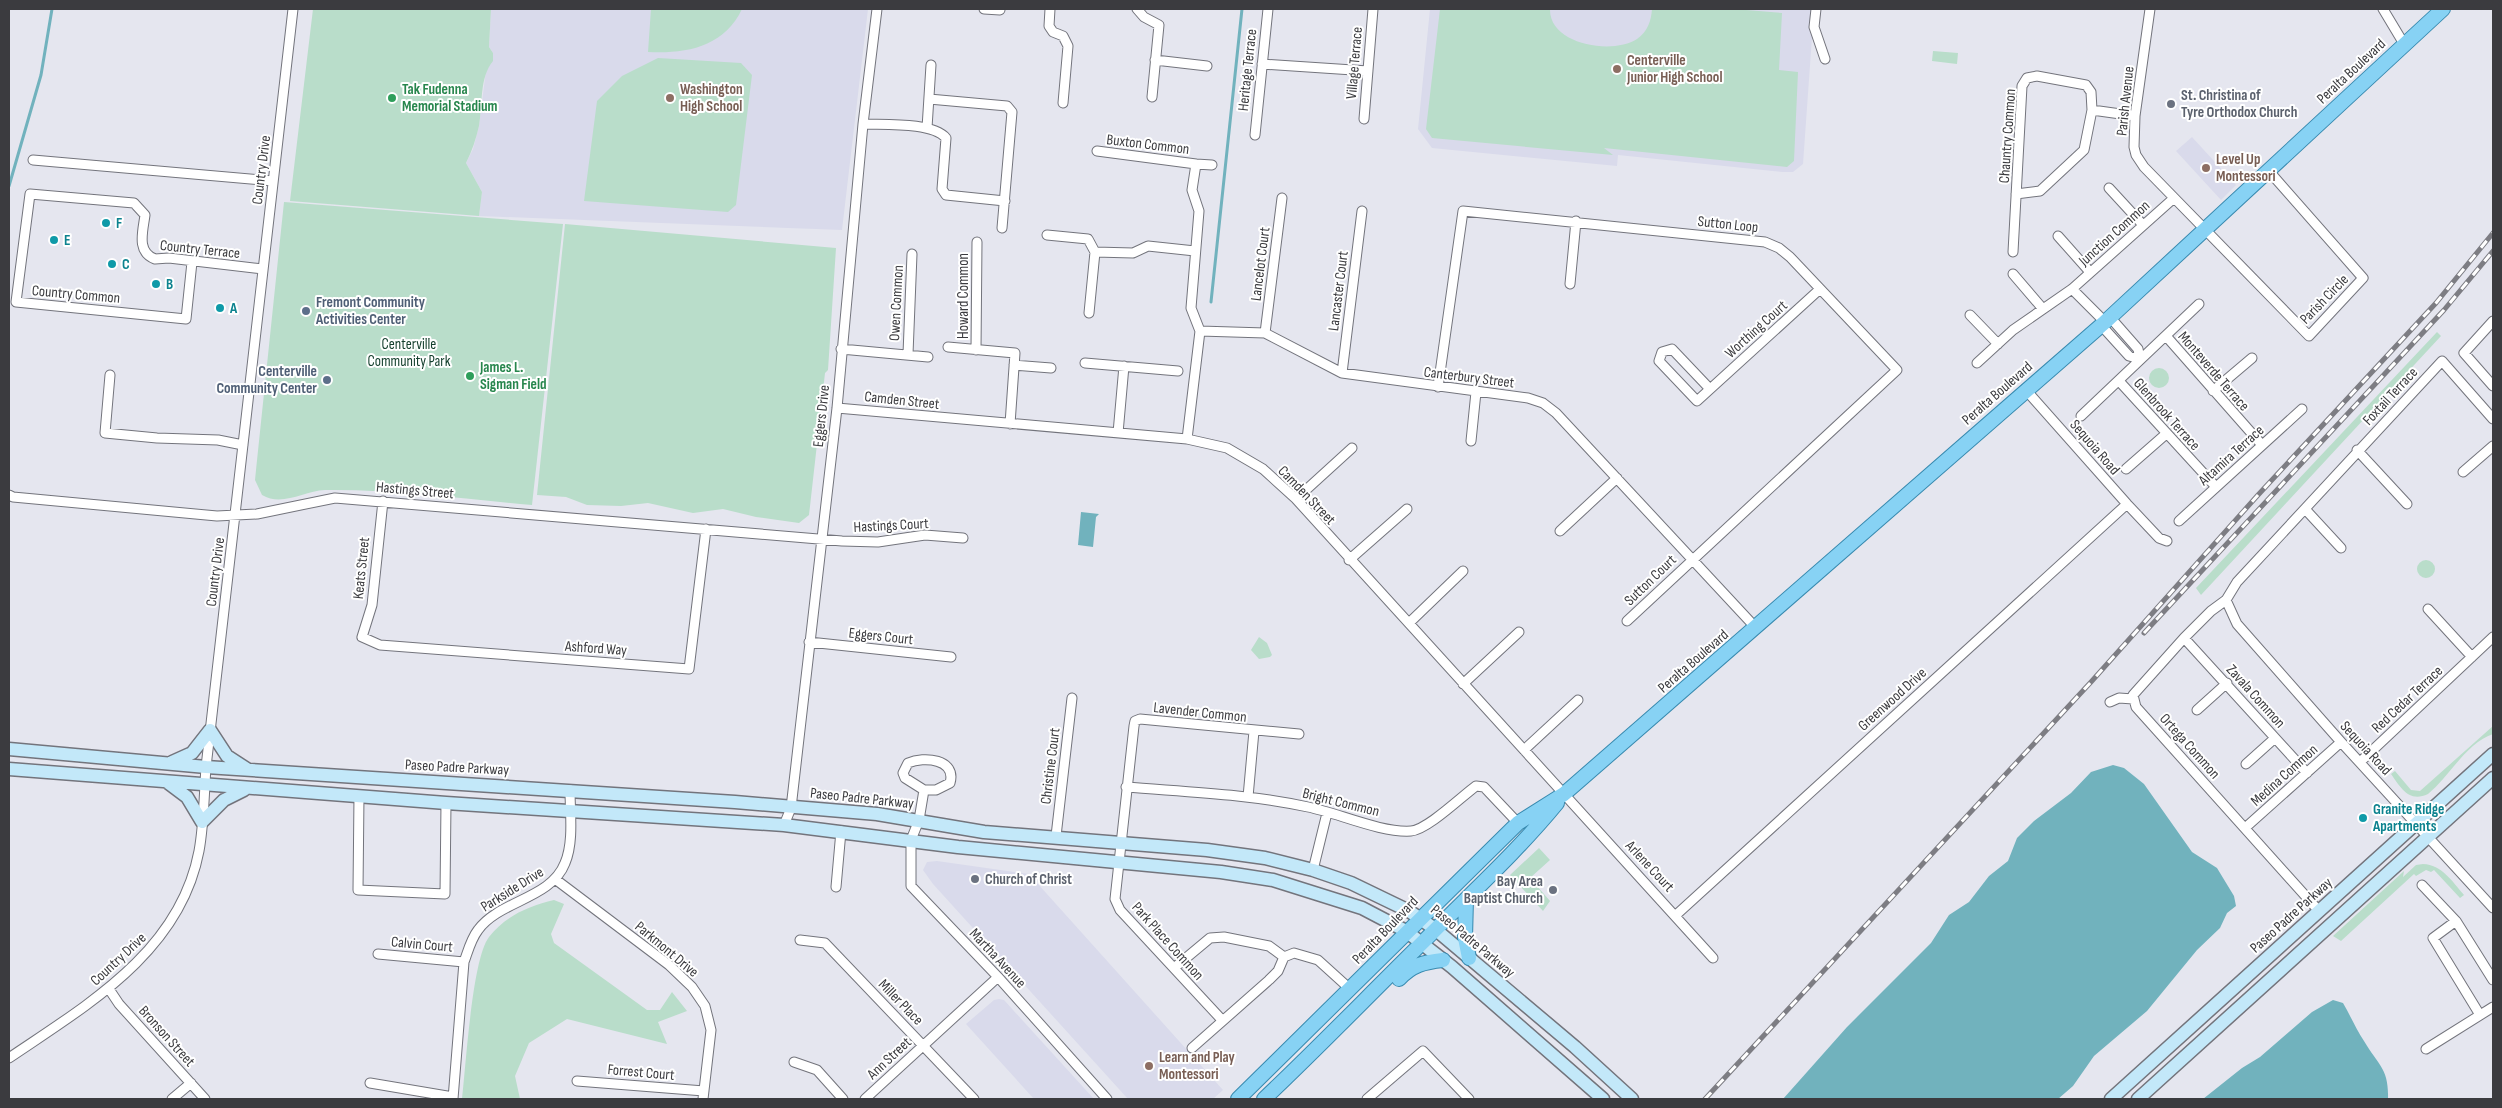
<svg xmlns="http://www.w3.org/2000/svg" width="2502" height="1108" font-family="'Sofia Sans Condensed',sans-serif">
<rect width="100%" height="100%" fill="#e5e6ef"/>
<!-- built -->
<path fill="#d9daeb" d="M491,9H868L842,230L479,216L482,192L466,163L473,149L479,126L486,70L493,53L489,47Z
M1430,9H1814L1803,164L1793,172H1782L1618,155L1617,166L1432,148L1418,129Z
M2192,137L2236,185L2221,200L2176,151Z
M937,861L1029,874L1223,1090L1213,1099H1128L933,884L923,870L927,862Z
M999,999L1004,1000L1094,1099H1034L966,1024L994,1000Z"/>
<!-- green -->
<path fill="#b9ddca" d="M313,9H491L489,47L493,53V61C479,78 483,104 479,126C476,139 472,151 466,163L482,192L479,216L290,201Z
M651,9H742C724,47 686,54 648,52Z
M1440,9H1550C1549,45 1613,55 1637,39C1648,31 1651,21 1652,9H1734L1782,13L1779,70L1798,72L1794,161L1787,167L1604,148L1613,155L1432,138L1426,129Z
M1933,51L1958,53L1957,64L1932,61Z
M658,58L741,63L752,75L736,205L728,212L584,201L597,101L622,76Z
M284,202L563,224L532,505C463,499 394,489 325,490C304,491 282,507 262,495L255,480L256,470Z
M565,224L836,248L828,370L825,373L809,515L799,523L756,517L723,509L693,513L648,503L621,506L587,505L566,497L537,495Z
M2437,332L2441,336L2201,595L2196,588Z
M2149 378a10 10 0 1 1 20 0a10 10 0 1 1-20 0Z
M2417 569a9 9 0 1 1 18 0a9 9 0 1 1-18 0Z
M1259,637L1267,643L1272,655L1270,657L1259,659L1251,650Z
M2493,726V734C2466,743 2450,776 2428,794C2409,803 2401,788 2391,774L2395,771L2411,790L2420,791Z
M1539,848L1550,860L1530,878L1550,901L1543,911L1510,875Z
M2423,864C2442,865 2452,881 2464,895L2460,898L2434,870L2431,872L2426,870L2416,876L2414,874L2341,941L2333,936L2404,871L2403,877L2416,865Z
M554,900L564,904L551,934L554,943L647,1010H660L672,992L687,1011L658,1022L667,1044L567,1019L529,1043L515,1076L520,1099H462C466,1066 472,959 489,937C505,916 529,906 554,900Z"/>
<!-- water -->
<path fill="#71b2bd" d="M1081,512L1099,514L1096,517L1093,547L1078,545Z
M2113,765L2124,768L2144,784L2192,852L2217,868L2234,896L2236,906L2227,913L2220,928L2197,950L2147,1011L2094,1056L2073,1086L2058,1099H1783L1847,1027L1931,943L1949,915L1969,902L1989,876L2008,861L2017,838L2034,821L2071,793L2091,772Z
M2333,1000L2343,1003C2350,1015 2356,1029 2364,1041C2378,1065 2389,1068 2388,1099H2203L2242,1068L2260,1057L2312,1012Z"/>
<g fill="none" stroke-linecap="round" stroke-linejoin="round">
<!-- stream -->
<path stroke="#71b2bd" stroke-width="3" d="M9,186L41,75L52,9
M1211,302L1242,9"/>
<defs>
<path id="minor" d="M984,9L1000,10
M1050,9L1049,26L1053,32L1063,36L1068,46L1063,103
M1137,9L1144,17L1159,25L1152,97
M1816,9L1814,27L1825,59
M2150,9L2135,116L2134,147L2136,155L2144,167L2309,336L2363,278L2268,170
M2383,9L2404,44
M1155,60L1207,66
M1262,64L1368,71
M929,99L1007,106L1012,112L1002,228
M2092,110L2135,116
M1364,119L1373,9
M863,124C885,125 932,122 946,138L942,189L946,195L1005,201
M927,128L931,65
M1255,135L1268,9
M1097,151L1196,164L1192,190L1199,211L1191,308L1200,331L1187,439
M33,160L273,181
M1196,164L1212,165
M2109,188L2143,225
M1047,235L1088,239L1095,252L1133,253L1148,246L1195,251
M2058,236L2090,272
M2013,252L2022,86L2027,78L2037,76L2086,85L2091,92L2092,110L2084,150L2040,191L2016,194
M192,262L186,319L16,302L30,194L134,203L145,215C143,231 136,252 155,259L169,258L263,269
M2013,274L2043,309
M1570,284L1576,221
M2072,289L2105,322
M1089,313L1095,252
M1970,315L1998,344
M2109,316L2138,349L2140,359
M2493,321L2464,353L2493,386
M2100,324L2129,356L2140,359
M1200,331L1265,333L1342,373L1528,398L1543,403L1556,413L1756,628
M1265,333L1282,198
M2166,336L2262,445
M948,347L1015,353L1010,424
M841,349L928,357
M976,350L977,242
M908,354L912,254
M1085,363L1178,371
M1977,363L2013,330L2072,289L2174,198
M1014,365L1051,368
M1342,373L1362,211
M110,375L105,433L157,438L218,440L243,445
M2119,381L2216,487
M1438,387L1463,211L1765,242L1779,248L1790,257L1897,370L1627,621
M1710,389L1672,349L1662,352L1659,361L1697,401L1820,289
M2025,389L2127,504L2159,538L2167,541
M2213,391L2252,358
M837,408L1187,439L1227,448L1263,469L1296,499L1713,958
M2081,416L2199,304
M1118,433L1124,366
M1471,441L1476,392
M2357,450L2407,504
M2126,469L2166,434
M2463,472L2493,446
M9,495L13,497L217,516L257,514L335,498L842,541L878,542L925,535L963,538
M1296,499L1352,448
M383,501L372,605L362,637L380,645L689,669L706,529
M2305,509L2341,548
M2179,521L2302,409
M1560,531L1617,478
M1349,560L1407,509
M2226,600L2237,624L2341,742L2493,908
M2428,609L2472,657
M1409,623L1463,571
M2184,638L2307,773
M809,642L951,657
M1463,684L1519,632
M2110,702L2119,698L2133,699
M2197,710L2227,683
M1524,750L1578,700
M2360,762L2493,637
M2246,764L2275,738
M1126,787C1187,792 1249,794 1308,807C1338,813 1381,833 1411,831C1427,830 1461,797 1476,786L1484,787L1518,823
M924,790L905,778L903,773L908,763C924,756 957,759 950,783L936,790H924L919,820L911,840V886L998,977L1107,1099
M359,796L358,890L445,894L446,803
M1248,797L1254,731
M784,825L791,808L837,408L863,124L877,9
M2245,828L2341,742
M1056,836L1072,698
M1313,870L1327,813
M555,879L669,965L692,987L705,1006L711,1030L703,1099
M2422,885L2456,921L2493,980
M836,887L841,831
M2319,911L2136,707L2133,695L2184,638L2211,611L2226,600L2237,582L2442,361L2493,419
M1676,915L2127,504
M2456,921L2433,938L2480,1015
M800,940L825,943L974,1099
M378,954L464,962
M1284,957L1294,953L1318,960L1350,989
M1174,968L1210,938L1224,937L1269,946L1284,957
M109,989L119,1004L205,1099
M1222,1020L1120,910L1115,899L1134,726L1135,721L1140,719L1299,734
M1192,1048L1269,980L1278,971L1284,957
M2426,1049L2493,1007
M9,1058C87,1005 180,952 199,851C204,824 204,795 206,767L293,9
M794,1062L817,1070L843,1099
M577,1081L704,1091
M370,1083L453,1097
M172,1099L191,1083
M453,1099L464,962C468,951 471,939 478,930C500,900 551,899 565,863C574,842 570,812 570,790
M865,1099L998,977
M1367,1099L1423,1051L1469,1099"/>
<path id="secondary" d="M9,749L206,767L735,802L877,814L984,832L1207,850L1265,858L1313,870L1351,883L1409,911L1435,929L1575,1047L1632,1099
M172,762L192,753L210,730L227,756L247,769
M9,769L446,803L784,825L958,847L1221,872L1273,880L1362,908L1406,931L1452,967L1603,1099
M167,782L187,797L202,822L224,800L244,790
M2111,1099L2493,754
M2138,1099L2493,778"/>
<path id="primary" d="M1466,899L1465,938L1469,958
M1399,979C1412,965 1424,962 1443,960
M1238,1099L1518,823L1564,794L2105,322L2443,9
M1264,1099C1318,1048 1370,994 1423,942C1468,896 1516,853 1557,803"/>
</defs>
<!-- minor casing -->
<use href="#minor" stroke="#73747c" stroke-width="11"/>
<!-- secondary casing -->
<use href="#secondary" stroke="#73747c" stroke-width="15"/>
<!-- primary casing -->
<use href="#primary" stroke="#388aaf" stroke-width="16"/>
<!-- minor -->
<use href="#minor" stroke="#fff" stroke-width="9"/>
<!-- secondary -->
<use href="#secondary" stroke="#c3e8f9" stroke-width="12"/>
<!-- primary -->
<use href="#primary" stroke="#87d2f4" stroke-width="14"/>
<defs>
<path id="rail" d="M2144,633L2444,310L2493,251
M1705,1099L2091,682L2258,495L2436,303L2493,233"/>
</defs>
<!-- rail casing -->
<use href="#rail" stroke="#7d7d83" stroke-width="5"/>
<!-- rail -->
<use href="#rail" stroke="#fff" stroke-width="3" stroke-dasharray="9" stroke-linecap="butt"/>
</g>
<!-- markers -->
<g fill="#8d6e63" stroke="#fff" stroke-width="2">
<circle cx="1617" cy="69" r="5"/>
<circle cx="670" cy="98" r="5"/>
<circle cx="2206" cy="168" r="5"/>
<circle cx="1149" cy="1066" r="5"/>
</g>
<g fill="#2e9e5b" stroke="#fff" stroke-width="2">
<circle cx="392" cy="98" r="5"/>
<circle cx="470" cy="376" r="5"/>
</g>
<g fill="#6b7280" stroke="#fff" stroke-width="2">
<circle cx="2171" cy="104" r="5"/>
<circle cx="975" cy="879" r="5"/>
<circle cx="1553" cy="890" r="5"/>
</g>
<g fill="#0f9aa8" stroke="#fff" stroke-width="2">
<circle cx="106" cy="223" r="5"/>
<circle cx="54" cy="240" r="5"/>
<circle cx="112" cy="264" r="5"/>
<circle cx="156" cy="284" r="5"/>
<circle cx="220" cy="308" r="5"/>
<circle cx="2363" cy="818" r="5"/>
</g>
<g fill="#5c6f8a" stroke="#fff" stroke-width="2">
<circle cx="306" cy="311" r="5"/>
<circle cx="327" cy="380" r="5"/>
</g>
<g text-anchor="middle" stroke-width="4" stroke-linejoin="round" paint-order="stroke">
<!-- education labels -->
<g font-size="15" font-weight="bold" fill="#785e54" stroke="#fff" text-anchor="start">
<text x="1627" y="65">Centerville<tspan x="1627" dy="17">Junior High School</tspan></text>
<text x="680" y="94">Washington<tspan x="680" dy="17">High School</tspan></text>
<text x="2216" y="164">Level Up<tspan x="2216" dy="17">Montessori</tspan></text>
<text x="1159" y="1062">Learn and Play<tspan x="1159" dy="17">Montessori</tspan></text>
</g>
<!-- street labels -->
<g font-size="15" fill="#3b3b3f" stroke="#fff">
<text transform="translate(1354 63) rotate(-85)" y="5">Village Terrace</text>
<text transform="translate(1247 70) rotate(-84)" y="5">Heritage Terrace</text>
<text transform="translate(2351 71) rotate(-43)" y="5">Peralta Boulevard</text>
<text transform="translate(2125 101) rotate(-84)" y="5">Parish Avenue</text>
<text transform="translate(2007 136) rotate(-86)" y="5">Chauntry Common</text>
<text transform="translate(1148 144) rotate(7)" y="5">Buxton Common</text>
<text transform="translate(261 170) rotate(-83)" y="5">Country Drive</text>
<text transform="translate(1728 224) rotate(6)" y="5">Sutton Loop</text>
<text transform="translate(2114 233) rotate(-42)" y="5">Junction Common</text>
<text transform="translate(200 249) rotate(6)" y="5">Country Terrace</text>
<text transform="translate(1260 264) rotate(-83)" y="5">Lancelot Court</text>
<text transform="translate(1338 291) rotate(-83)" y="5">Lancaster Court</text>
<text transform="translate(76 294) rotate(5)" y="5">Country Common</text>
<text transform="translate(963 296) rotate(-90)" y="5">Howard Common</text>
<text transform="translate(2324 299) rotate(-46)" y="5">Parish Circle</text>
<text transform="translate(896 303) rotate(-87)" y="5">Owen Common</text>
<text transform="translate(1756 329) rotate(-42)" y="5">Worthing Court</text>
<text transform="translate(2214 371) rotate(49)" y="5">Monteverde Terrace</text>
<text transform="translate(1469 377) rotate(7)" y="5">Canterbury Street</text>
<text transform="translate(1997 393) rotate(-41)" y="5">Peralta Boulevard</text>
<text transform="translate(2390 396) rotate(-47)" y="5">Foxtail Terrace</text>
<text transform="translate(902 400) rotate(6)" y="5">Camden Street</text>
<text transform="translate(2167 414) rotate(48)" y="5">Glenbrook Terrace</text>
<text transform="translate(821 416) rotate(-84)" y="5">Eggers Drive</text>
<text transform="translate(2095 447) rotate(49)" y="5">Sequoia Road</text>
<text transform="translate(2231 455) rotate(-42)" y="5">Altamira Terrace</text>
<text transform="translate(415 490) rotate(5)" y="5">Hastings Street</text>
<text transform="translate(1307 495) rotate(46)" y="5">Camden Street</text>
<text transform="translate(891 525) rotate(-3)" y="5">Hastings Court</text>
<text transform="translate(361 568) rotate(-84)" y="5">Keats Street</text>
<text transform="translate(215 572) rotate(-83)" y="5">Country Drive</text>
<text transform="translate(1650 580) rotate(-44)" y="5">Sutton Court</text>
<text transform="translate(881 636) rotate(6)" y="5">Eggers Court</text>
<text transform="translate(596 648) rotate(4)" y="5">Ashford Way</text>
<text transform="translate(1693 661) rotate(-41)" y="5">Peralta Boulevard</text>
<text transform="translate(2256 696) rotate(48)" y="5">Zavala Common</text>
<text transform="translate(1892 699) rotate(-42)" y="5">Greenwood Drive</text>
<text transform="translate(2407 699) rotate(-43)" y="5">Red Cedar Terrace</text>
<text transform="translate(1200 712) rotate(6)" y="5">Lavender Common</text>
<text transform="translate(2190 746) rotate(48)" y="5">Ortega Common</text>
<text transform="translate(2366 748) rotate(47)" y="5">Sequoia Road</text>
<text transform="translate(1050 766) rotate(-83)" y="5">Christine Court</text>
<text transform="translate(457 767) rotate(3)" y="5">Paseo Padre Parkway</text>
<text transform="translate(2284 775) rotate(-42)" y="5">Medina Common</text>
<text transform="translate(862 798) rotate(6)" y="5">Paseo Padre Parkway</text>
<text transform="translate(1341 802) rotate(14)" y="5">Bright Common</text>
<text transform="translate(1650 866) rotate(47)" y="5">Arlene Court</text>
<text transform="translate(512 889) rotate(-32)" y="5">Parkside Drive</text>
<text transform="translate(2291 915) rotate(-42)" y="5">Paseo Padre Parkway</text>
<text transform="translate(1385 930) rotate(-46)" y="5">Peralta Boulevard</text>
<text transform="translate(1168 941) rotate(48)" y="5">Park Place Common</text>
<text transform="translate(1473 941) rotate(40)" y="5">Paseo Padre Parkway</text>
<text transform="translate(422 944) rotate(5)" y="5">Calvin Court</text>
<text transform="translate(667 949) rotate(40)" y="5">Parkmont Drive</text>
<text transform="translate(998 958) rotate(47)" y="5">Martha Avenue</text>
<text transform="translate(118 959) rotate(-43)" y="5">Country Drive</text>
<text transform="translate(901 1002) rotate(46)" y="5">Miller Place</text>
<text transform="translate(167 1036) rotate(48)" y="5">Bronson Street</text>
<text transform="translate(889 1058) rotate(-43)" y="5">Ann Street</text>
<text transform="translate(641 1072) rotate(5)" y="5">Forrest Court</text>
</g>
<!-- leisure labels -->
<g font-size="15" font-weight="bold" fill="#27864d" stroke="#fff" text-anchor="start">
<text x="402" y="94">Tak Fudenna<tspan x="402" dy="17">Memorial Stadium</tspan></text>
<text x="480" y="372">James L.<tspan x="480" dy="17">Sigman Field</tspan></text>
</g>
<!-- worship labels -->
<g font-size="15" font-weight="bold" fill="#5b616d" stroke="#fff" text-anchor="start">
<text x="2181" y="100">St. Christina of<tspan x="2181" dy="17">Tyre Orthodox Church</tspan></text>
<text x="985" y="884">Church of Christ</text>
<text x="1543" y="886" text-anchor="end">Bay Area<tspan x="1543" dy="17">Baptist Church</tspan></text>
</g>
<!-- culture labels -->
<g font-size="15" font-weight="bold" fill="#0d838f" stroke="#fff" text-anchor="start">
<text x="116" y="228">F</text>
<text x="64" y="245">E</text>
<text x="122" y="269">C</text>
<text x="166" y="289">B</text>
<text x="230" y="313">A</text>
<text x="2373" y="814">Granite Ridge<tspan x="2373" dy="17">Apartments</tspan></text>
</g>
<!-- service labels -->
<g font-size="15" font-weight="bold" fill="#4e5e75" stroke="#fff" text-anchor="start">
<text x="316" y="307">Fremont Community<tspan x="316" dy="17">Activities Center</tspan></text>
<text x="317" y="376" text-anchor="end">Centerville<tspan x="317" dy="17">Community Center</tspan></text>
</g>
<!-- park labels -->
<g font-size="15" fill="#15402e" stroke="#fff">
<text x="409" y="349">Centerville<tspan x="409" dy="17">Community Park</tspan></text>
</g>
</g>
<!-- border -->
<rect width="2502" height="1108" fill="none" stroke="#3b3b3f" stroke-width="20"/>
</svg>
